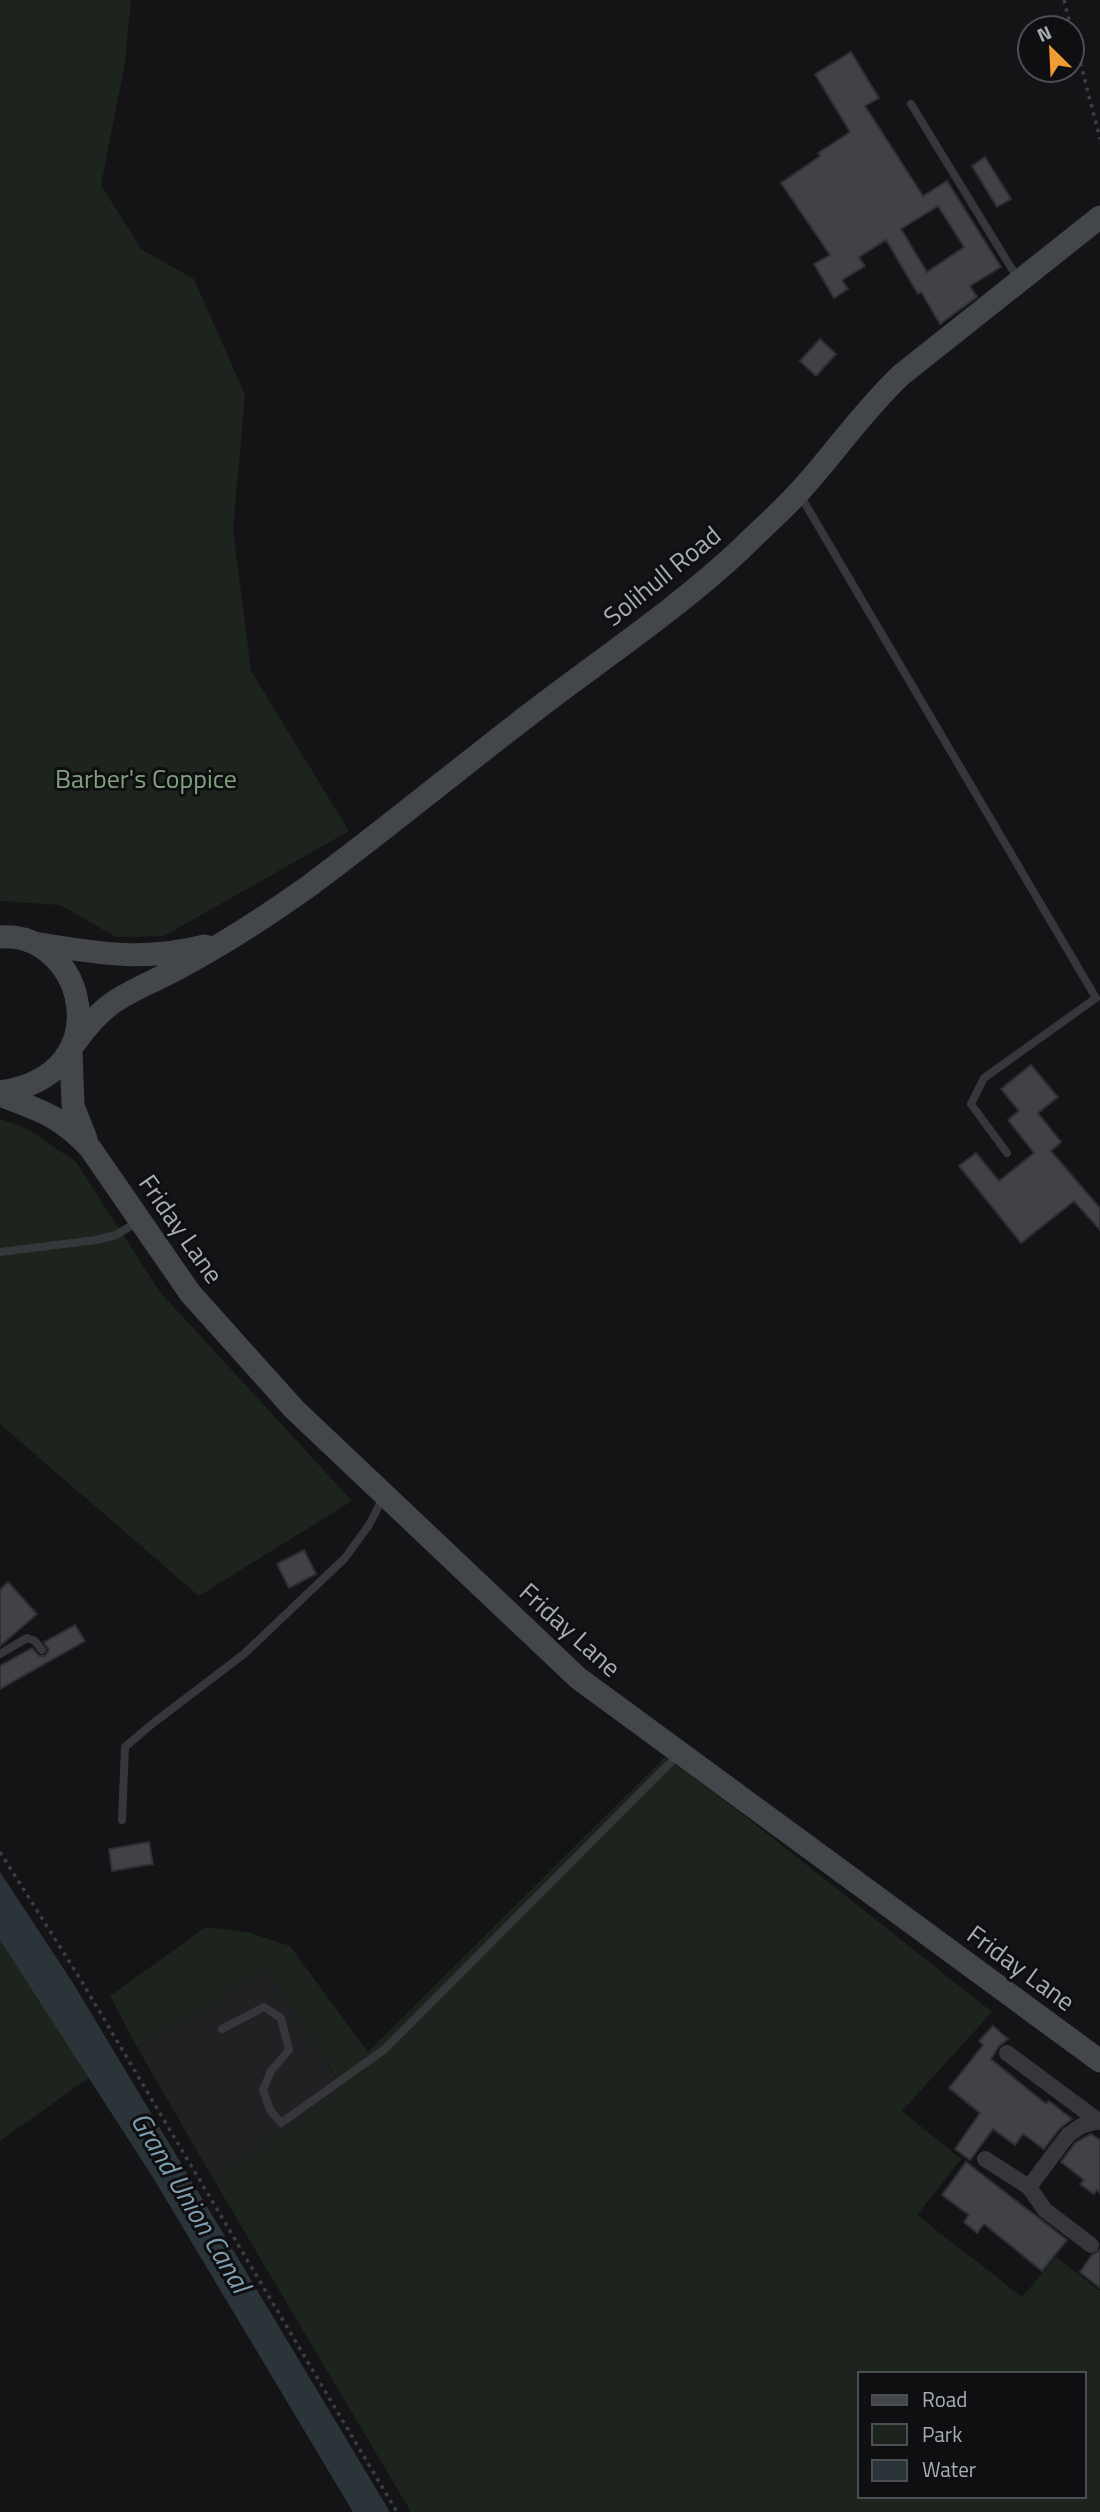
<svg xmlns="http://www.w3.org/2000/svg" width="1100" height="2512" font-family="'Titillium Web',sans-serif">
<rect width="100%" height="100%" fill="#141416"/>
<!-- built -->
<path fill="#202123" d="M267,1969L343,2089L215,2182L137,2047Z"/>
<!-- green -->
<path fill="#1c241d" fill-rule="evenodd" d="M0,0H131L125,62L101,185L141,249L194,279L245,395L233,530L251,671L349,831L164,936L116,937L60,905L0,901Z
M0,1119L28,1129L76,1162L160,1292L352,1501L199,1596L0,1424Z
M665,1757L745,1816L992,2012L902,2111L961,2159L917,2215L1022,2297L1056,2257L1100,2291V2512H411L215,2182L343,2088L267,1969L137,2047L110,1996L206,1927L247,1932L290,1946L368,2052ZM860,2374H1084V2496H860Z
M0,1940L90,2077L0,2141Z"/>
<!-- water -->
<path fill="#2b3439" d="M0,1872L73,1983L390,2512H353L152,2176L0,1940Z"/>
<!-- building -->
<path fill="#404246" stroke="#2e2f32" stroke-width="2" fill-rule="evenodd" d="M851,52L879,98L865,106L923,196L947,181L1001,267L970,286L977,297L940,324L921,292L918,294L886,240L859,257L865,266L842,280L848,289L834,298L814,264L830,255L781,183L820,156L818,153L850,132L815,74ZM938,206L964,247L927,272L901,229Z
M985,157L1011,199L997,207L972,166Z
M820,339L836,354L816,376L800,361Z
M1031,1065L1058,1097L1038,1113L1061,1142L1051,1151L1100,1208V1230L1074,1201L1021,1243L959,1166L976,1153L999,1181L1034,1153L1008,1120L1019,1111L1001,1089Z
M304,1550L316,1574L289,1588L277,1564Z
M8,1582L37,1614L0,1646V1590Z
M75,1625L85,1641L0,1689V1666L32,1648L39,1656H45L49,1650L44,1642Z
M149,1842L153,1864L112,1871L109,1849Z
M993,2026L1008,2039L999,2046L991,2059L1046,2104L1049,2101L1072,2119L1060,2128L1044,2149L1023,2134L1015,2145L993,2129L970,2160L955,2149L980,2113L949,2088L983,2045L979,2041Z
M1091,2134L1100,2140V2193L1097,2190L1094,2194L1080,2184L1084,2180L1061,2162L1075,2143Z
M966,2162L1067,2240L1042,2271L984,2224L977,2233L964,2222L969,2215L942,2195Z
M1100,2250V2288L1080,2272L1092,2255Z"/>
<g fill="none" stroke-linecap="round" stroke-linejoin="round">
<!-- path -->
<path stroke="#3b3e42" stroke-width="3.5" stroke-dasharray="3.5 5" stroke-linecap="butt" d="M1064,0L1071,28
M1072,30L1100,139
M0,1852L79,1977L397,2512"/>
<!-- lane -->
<path stroke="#35373b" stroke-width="8" d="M911,104L1018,279
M800,495L1096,998L984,1078L971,1104L1007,1153
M0,1252L96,1240L116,1235L139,1221
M0,1654L27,1638L35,1641L42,1650
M122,1820L125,1747L152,1724L244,1654L345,1558L369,1525L383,1498
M222,2029L264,2007L281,2018L289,2050L271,2071L263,2090L270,2110L281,2123L385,2049L679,1754"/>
<!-- street -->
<path stroke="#35373b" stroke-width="16" d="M1007,2053L1100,2122
M985,2159L1029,2187L1045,2210L1091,2245
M1029,2187L1068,2135L1081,2126L1100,2120"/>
<!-- secondary -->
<path stroke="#43464b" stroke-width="23" d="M0,937C83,930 124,1074 0,1092
M34,943C98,953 141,962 205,946
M75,1043C108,996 129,994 177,969C222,945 267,916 309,886C385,830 458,769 534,711C603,658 677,609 741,549C760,530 781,512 799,492C834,454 862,412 901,375L1100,217
M71,1051L73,1106L86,1139
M0,1095C41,1111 59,1115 90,1148L190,1293L294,1409L578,1678L1100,2061"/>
</g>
<g text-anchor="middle" stroke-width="6" stroke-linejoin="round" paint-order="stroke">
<!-- street labels -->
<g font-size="26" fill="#a6adb6" stroke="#0f0f11">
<text transform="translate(662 576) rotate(-39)" y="9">Solihull Road</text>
<text transform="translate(181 1229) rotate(55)" y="9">Friday Lane</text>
<text transform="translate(570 1630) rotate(42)" y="9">Friday Lane</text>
<text transform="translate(1021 1968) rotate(36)" y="9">Friday Lane</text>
</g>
<!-- park labels -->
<g font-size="26" fill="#7fa17e" stroke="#0f0f11">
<text x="146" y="788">Barber's Coppice</text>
</g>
<!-- water labels -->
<g font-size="28" font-style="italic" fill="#7e9eb1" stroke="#0f0f11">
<text transform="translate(191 2202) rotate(59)" y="10">Grand Union Canal</text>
</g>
</g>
<!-- legend -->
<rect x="858" y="2372" width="228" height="126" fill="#0f0f11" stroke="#4b4e53" stroke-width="2"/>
<rect x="872" y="2395" width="35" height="10" fill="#43464b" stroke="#4b4e53" stroke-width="2"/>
<text x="922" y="2407" font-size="21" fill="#a6adb6">Road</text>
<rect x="872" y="2424" width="35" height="21" fill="#1c241d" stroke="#4b4e53" stroke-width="2"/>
<text x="922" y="2442" font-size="21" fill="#a6adb6">Park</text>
<rect x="872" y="2460" width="35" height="21" fill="#2b3439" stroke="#4b4e53" stroke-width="2"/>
<text x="922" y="2477" font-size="21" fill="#a6adb6">Water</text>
<!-- north arrow -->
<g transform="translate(1051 49) rotate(336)"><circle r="33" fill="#0f0f11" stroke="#4b4e53" stroke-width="2"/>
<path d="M0-5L12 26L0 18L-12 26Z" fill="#ee9c34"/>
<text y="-10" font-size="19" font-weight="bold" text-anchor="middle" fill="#a6adb6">N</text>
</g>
</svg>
